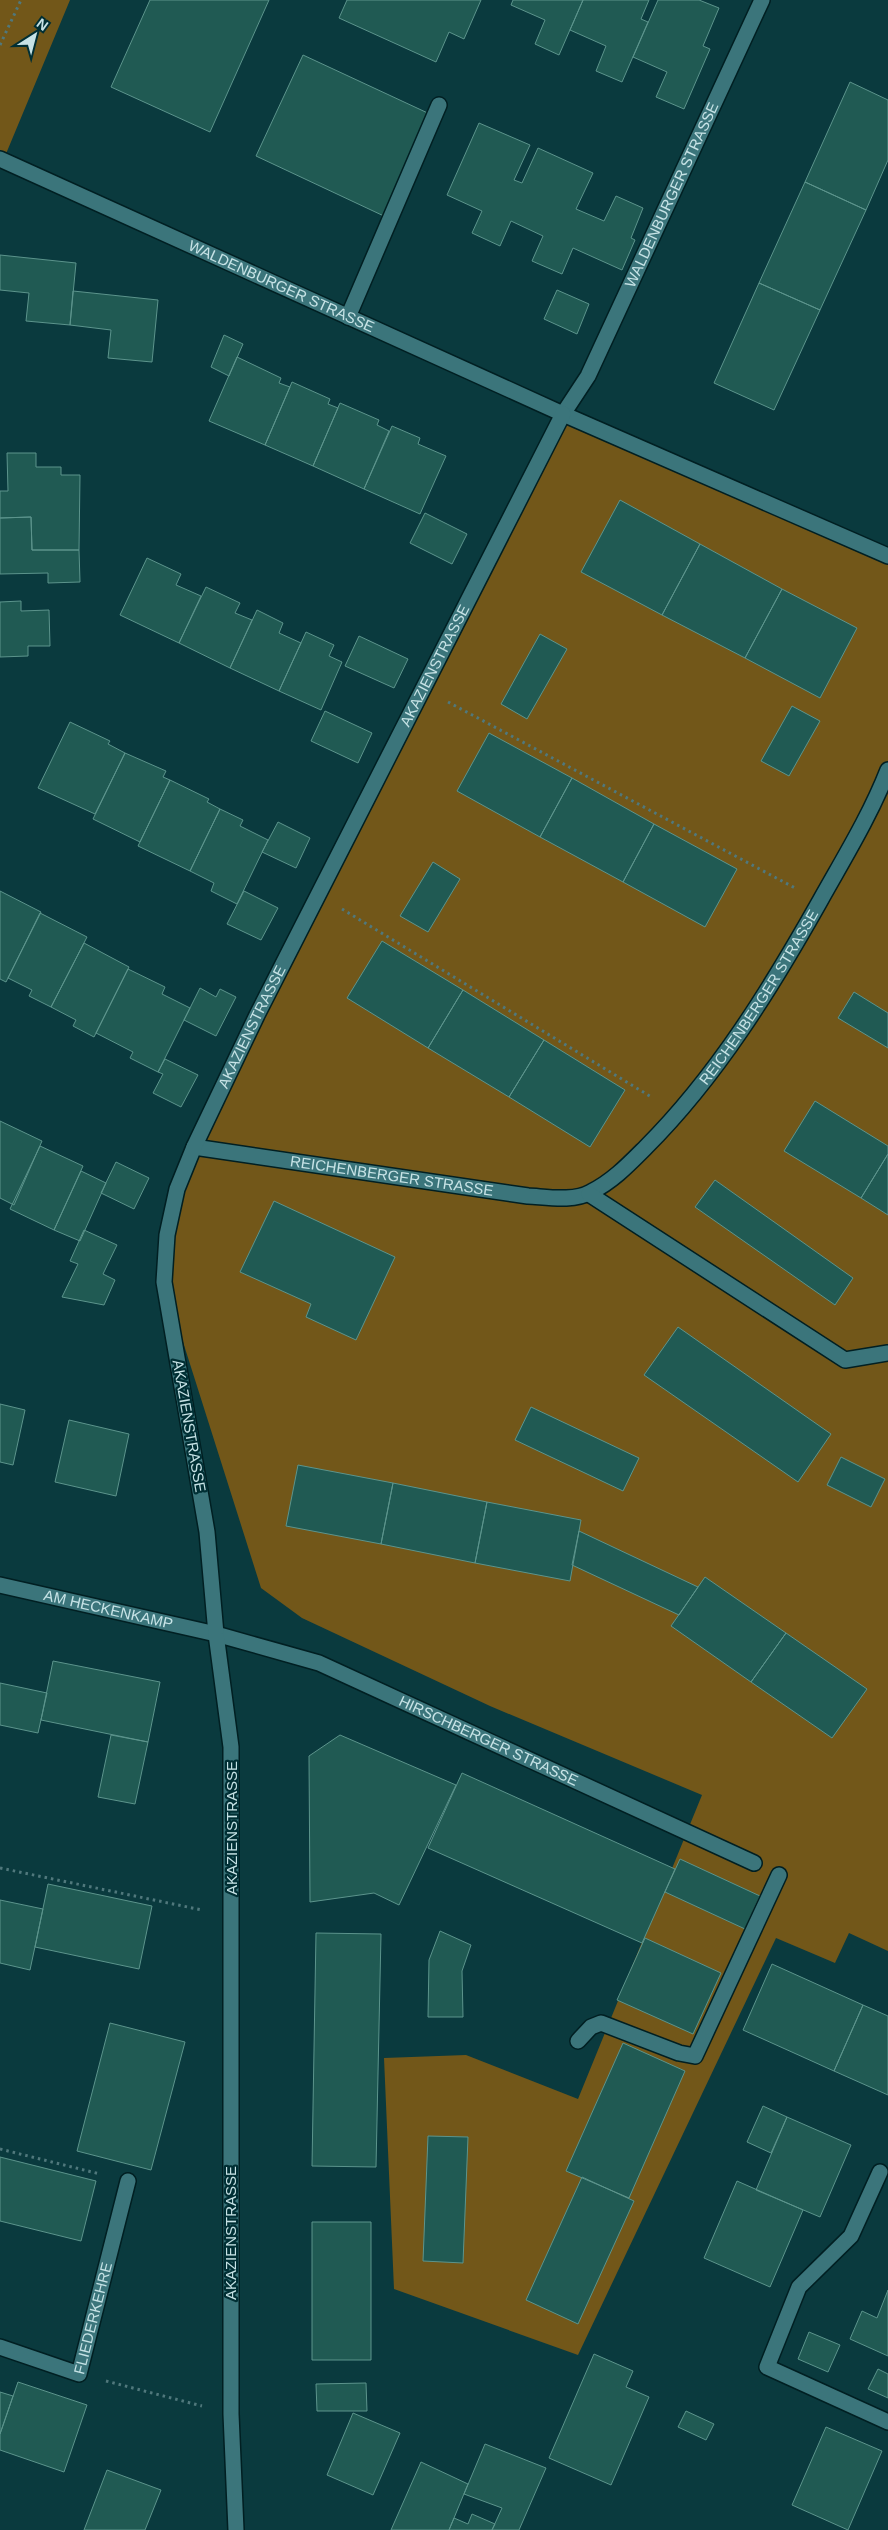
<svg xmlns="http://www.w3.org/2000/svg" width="888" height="2530" font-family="Helvetica,sans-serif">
<rect width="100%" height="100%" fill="#0a3a3e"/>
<!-- green -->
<path fill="#725719" d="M0,0H70L3,161L0,159Z
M563,414L888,558V1951L849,1933L835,1963L776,1938L578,2355L394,2289L384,2058L466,2055L578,2099L702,1795L490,1706L302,1618L261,1588L164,1282L177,1189Z"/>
<!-- building -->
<path fill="#205a53" stroke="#5c948c" d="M150,0H269L210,132L111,87Z
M347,0H481L464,39L449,32L436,62L339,18Z
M513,0H583L559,55L535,44L545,20L511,5Z
M583,0H649L641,19L648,22L622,82L596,71L606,46L570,30Z
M658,0H699L719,8L703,46L710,49L684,109L656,97L667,72L633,57Z
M303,55L432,115L386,217L256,156Z
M850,82L888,100V160L866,210L805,182Z
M479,123L530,145L514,180L522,183L538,148L593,173L576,209L604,221L616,196L643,208L631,238L635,240L622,270L573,248L562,274L532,261L543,236L511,221L500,246L472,233L482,211L447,195Z
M805,182L866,210L820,310L759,283Z
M0,255L76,263L70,325L26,321L29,293L0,290Z
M759,283L820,310L774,410L714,383Z
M557,290L589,304L577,334L544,319Z
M73,291L158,300L152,362L108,358L111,330L70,325Z
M224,335L243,344L229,376L211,367Z
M237,357L281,378L279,383L290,387L265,445L209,421Z
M292,382L330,399L328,404L338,408L313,466L265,445Z
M340,403L379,420L377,425L389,431L364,489L313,466Z
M392,426L420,438L418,444L446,456L420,514L364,489Z
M7,453H36V467H61V475H80L79,550H32L31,517L0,518V491H8Z
M620,500L700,544L662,615L581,572Z
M425,513L467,534L452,564L410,543Z
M31,517L32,550H79L80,582L48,583V573L0,574V518Z
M700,544L782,589L745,658L662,615Z
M147,558L181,574L176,585L201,596L179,643L120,615Z
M206,587L240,603L235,613L252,620L230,668L179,643Z
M782,589L857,628L820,698L745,658Z
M21,601V611L49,610L50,646H28V656L0,657V602Z
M257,610L283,623L279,633L301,643L279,691L230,668Z
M306,632L334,645L329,656L342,662L321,710L279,691Z
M540,634L567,649L527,719L501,704Z
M359,636L408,659L394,688L345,666Z
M792,706L820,721L789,776L761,761Z
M325,711L372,733L358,763L311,741Z
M70,722L110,741L108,744L125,753L95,814L38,788Z
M489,733L572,778L540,837L457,791Z
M125,753L166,771L163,777L170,780L140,842L93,819Z
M572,778L654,824L623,882L540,837Z
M170,780L209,799L207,802L220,809L190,871L138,846Z
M220,809L243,820L240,826L268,840L237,904L211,891L214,883L190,871Z
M278,822L310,838L296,868L262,852Z
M654,824L737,869L705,927L623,882Z
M433,862L460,879L428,932L400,916Z
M0,891L41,912L6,982L0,979Z
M244,891L278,908L261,940L227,924Z
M40,913L87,937L51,1007L29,996L32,990L8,978Z
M382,941L463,990L428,1048L347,998Z
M84,943L129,967L94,1037L73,1026L76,1020L51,1007Z
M128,969L165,987L162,994L190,1008L158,1072L130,1058L133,1052L96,1033Z
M200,988L216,997L220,989L236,997L216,1036L184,1020Z
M463,990L544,1040L509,1097L428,1048Z
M854,992L888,1013V1048L838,1018Z
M544,1040L625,1090L590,1147L509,1097Z
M165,1059L198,1075L181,1107L153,1093L163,1074L158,1072Z
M815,1101L888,1146V1154L861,1198L784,1151Z
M0,1121L42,1141L14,1205L0,1198Z
M40,1146L83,1166L54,1230L10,1209Z
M888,1154V1215L861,1198Z
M116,1162L149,1178L134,1209L101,1193Z
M81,1171L106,1183L80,1241L54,1230Z
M715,1180L853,1278L835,1305L695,1207Z
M274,1201L395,1257L356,1340L306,1317L311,1304L240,1272Z
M84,1230L117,1245L103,1274L115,1280L104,1305L62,1297L78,1264L70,1261Z
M678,1327L831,1434L798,1482L644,1375Z
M0,1404L25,1410L13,1465L0,1462Z
M531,1407L639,1458L623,1491L515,1440Z
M69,1420L129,1434L116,1496L55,1482Z
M841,1457L885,1479L871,1507L827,1485Z
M298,1465L393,1483L381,1544L286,1526Z
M393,1483L487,1502L475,1563L381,1544Z
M487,1502L581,1520L570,1581L475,1563Z
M579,1531L698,1587L679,1615L572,1565Z
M705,1577L786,1633L751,1682L671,1626Z
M786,1633L867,1689L832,1738L751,1682Z
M53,1661L160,1682L148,1742L41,1720Z
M0,1683L47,1693L38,1733L0,1725Z
M111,1735L148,1742L135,1804L98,1797Z
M340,1735L456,1785L399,1905L374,1893L310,1902L309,1756Z
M462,1773L675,1869L642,1943L428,1848Z
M680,1859L760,1896L745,1929L665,1892Z
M48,1884L152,1906L139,1969L35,1947Z
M0,1900L43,1909L30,1970L0,1963Z
M440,1931L471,1945L462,1971L463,2017H428L429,1960Z
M316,1933L381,1934L376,2167L312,2166Z
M645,1938L721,1973L693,2034L617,2000Z
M772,1964L863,2005L834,2071L743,2030Z
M863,2005L888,2016V2095L834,2071Z
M110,2023L185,2042L151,2170L77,2151Z
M623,2043L685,2071L629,2198L566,2171Z
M763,2106L787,2117L771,2153L747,2142Z
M787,2117L851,2145L820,2217L756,2190Z
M428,2136L468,2137L463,2263L423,2261Z
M0,2157L96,2181L81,2241L0,2221Z
M582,2177L634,2201L578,2324L526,2300Z
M737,2181L803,2210L770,2287L704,2258Z
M312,2222H371V2360H312Z
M888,2290V2356L850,2339L862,2311L877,2318Z
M809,2332L840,2345L828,2372L798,2359Z
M594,2354L633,2371L626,2387L649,2397L611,2485L549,2458Z
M878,2369L888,2374V2398L868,2389Z
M18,2382L87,2405L64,2472L0,2450V2434Z
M366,2383L367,2411H317L316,2384Z
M0,2392L13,2396L0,2434Z
M686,2411L714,2424L706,2440L678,2427Z
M353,2413L400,2433L373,2495L327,2475Z
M826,2427L882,2451L848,2530L792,2505Z
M485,2444L546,2468L519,2530H492L502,2508L464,2494Z
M421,2462L468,2484L454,2518L449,2530H391Z
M107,2470L161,2490L145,2530H84Z
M472,2514L495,2524L492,2530H449L454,2518L468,2524Z"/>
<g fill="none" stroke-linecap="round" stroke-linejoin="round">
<defs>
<g id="lane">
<path d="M348,317L439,105"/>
<path id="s1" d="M563,414L588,376L762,0"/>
<path d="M578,2041L591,2027L601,2023L679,2053L695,2056L779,1875"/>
<path d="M880,2172L851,2236L799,2287L767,2367L888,2422"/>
</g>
<g id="street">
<path id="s2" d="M0,159L563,414L888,556"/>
<path id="s3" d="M194,1147L528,1196C547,1197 573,1202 591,1192C613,1181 629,1164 646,1147C717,1076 771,988 820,901C844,858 870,816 888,770"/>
<path d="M589,1194L845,1360L888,1353"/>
<path id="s4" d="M0,1585L216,1634L319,1663L754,1863"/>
<path id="s5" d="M0,2347L79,2374L128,2181"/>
<path id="s6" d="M236,2530L231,2414V1747L216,1634L207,1532L164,1282L167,1235L177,1189L194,1147L257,1015L563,414"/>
</g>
</defs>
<!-- lane casing -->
<use href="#lane" stroke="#011f22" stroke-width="18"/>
<!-- street casing -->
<use href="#street" stroke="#011f22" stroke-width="18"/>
<!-- path -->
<path stroke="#50787c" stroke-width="3" stroke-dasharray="2.5 4" stroke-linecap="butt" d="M0,45L21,0
M448,702L795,888
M342,909L653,1098
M0,1868L202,1910
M0,2149L100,2174
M106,2381L202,2406"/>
<!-- lane -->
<use href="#lane" stroke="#3b757b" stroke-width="15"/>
<!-- street -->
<use href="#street" stroke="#3b757b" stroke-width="15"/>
</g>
<g text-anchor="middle" stroke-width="4.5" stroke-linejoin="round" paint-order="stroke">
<!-- street labels -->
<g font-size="15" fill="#c7e3e6" stroke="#002f34">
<text dy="5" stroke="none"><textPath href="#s1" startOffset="245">WALDENBURGER STRASSE</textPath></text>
<text dy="5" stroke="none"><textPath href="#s2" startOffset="309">WALDENBURGER STRASSE</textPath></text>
<text dy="5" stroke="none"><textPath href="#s6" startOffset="1931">AKAZIENSTRASSE</textPath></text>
<text dy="5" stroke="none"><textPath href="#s3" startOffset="661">REICHENBERGER STRASSE</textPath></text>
<text dy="5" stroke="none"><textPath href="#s6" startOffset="1526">AKAZIENSTRASSE</textPath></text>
<text dy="5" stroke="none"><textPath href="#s3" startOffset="200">REICHENBERGER STRASSE</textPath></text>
<text transform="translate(189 1426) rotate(80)" y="5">AKAZIENSTRASSE</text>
<text dy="5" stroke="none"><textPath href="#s4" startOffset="111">AM HECKENKAMP</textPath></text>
<text dy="5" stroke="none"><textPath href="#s4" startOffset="515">HIRSCHBERGER STRASSE</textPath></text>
<text transform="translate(232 1828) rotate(-90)" y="5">AKAZIENSTRASSE</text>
<text transform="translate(231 2233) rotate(-90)" y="5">AKAZIENSTRASSE</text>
<text dy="5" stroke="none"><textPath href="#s5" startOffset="141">FLIEDERKEHRE</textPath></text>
</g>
</g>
<!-- north arrow -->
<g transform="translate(35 35) rotate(36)" stroke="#002f34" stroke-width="4" paint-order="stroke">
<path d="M0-4L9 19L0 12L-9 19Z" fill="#c7e3e6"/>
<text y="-8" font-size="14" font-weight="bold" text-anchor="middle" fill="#c7e3e6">N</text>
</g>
</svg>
